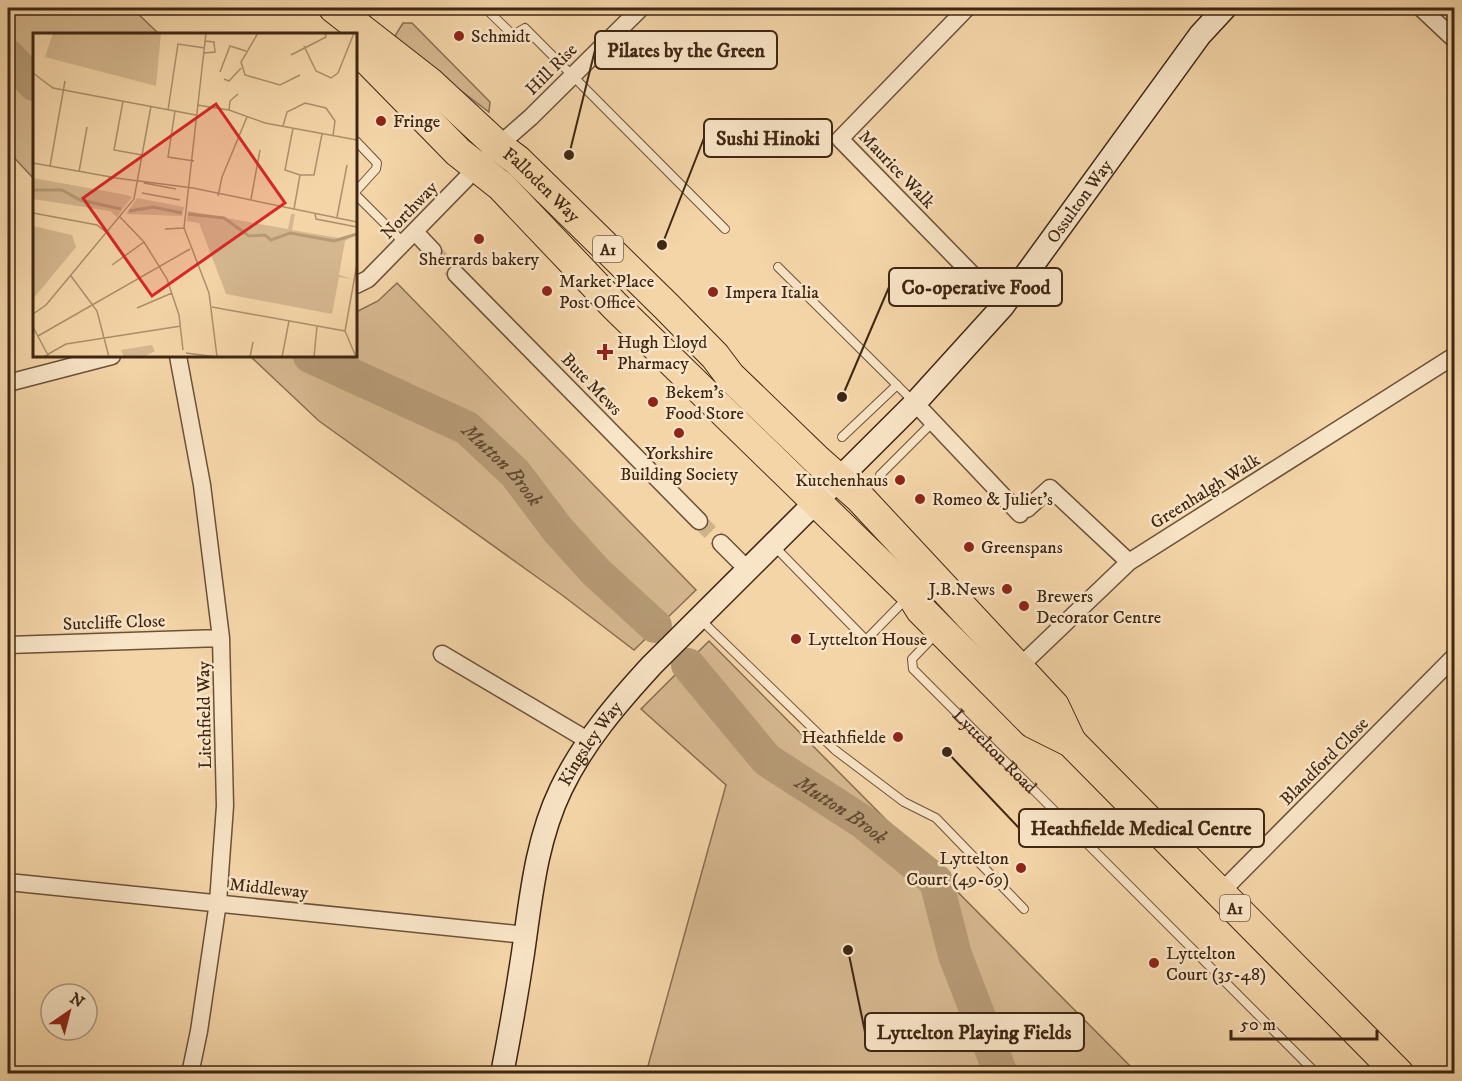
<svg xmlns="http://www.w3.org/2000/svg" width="1462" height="1081" font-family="'IM FELL DW Pica',serif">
<rect width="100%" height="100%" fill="#f4d5a8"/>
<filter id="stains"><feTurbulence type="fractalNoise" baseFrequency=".00333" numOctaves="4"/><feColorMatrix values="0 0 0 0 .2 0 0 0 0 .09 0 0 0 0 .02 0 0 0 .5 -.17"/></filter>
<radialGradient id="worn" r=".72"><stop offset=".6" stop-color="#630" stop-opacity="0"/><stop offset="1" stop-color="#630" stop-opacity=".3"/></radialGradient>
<!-- green -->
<path fill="#d5b78f" stroke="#8a6e51" stroke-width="1.5" d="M8,8H132L159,34H34V179L8,151Z
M403,23H412L490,102L489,112L393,39Z
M397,283L696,590L634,650L562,595L319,421L250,356H356V312L378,301Z
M709,641L1137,1073H646L726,785L641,709Z"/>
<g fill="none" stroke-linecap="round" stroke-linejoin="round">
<!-- river -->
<g stroke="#b69a75" stroke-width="34">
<path d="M8,56L34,84"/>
<path id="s1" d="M310,356L467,428L515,473L558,530L596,572L655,626"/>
<path id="s2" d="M688,665L767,760L863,822L936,881L955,955L1001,1074"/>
</g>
<!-- street-tunnel -->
<path stroke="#d0b28a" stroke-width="16" stroke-dasharray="16 8" stroke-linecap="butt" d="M433,251L456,274
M699,521L721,543"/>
<defs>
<g id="lane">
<path d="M485,8L513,35L525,28L725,229"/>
<path d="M356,141L377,163L376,169L356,191"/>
<path d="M356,195L404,243"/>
<path d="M778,267L914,402"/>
<path d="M842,437L897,385"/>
<path d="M880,475L933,422"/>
<path d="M773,545L866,640L906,599"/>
<path d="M701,620L835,750L904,802L936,818L1024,909"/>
<path id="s3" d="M937,633L912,659L913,669L1317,1074"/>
</g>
<path id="street" d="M967,8L840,139L1003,306
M1421,8L1454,39
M415,232L433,251
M456,274L699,521
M356,285L368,279L498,146L531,117L641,8
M178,356L202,485L221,638L225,806L218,902L199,1031L190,1074
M8,383L112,356
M915,403L1020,514
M1027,509L1050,488L1129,562
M721,543L747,569
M8,645L221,638
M442,654L589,741
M1014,672L1129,562L1454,356
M8,882L526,935
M1220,893L1454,657"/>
<g id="secondary">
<path id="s4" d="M502,1074C510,1033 517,993 523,953C531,897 536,841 561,789C583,743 617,703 652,665L915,403L1003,306L1200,35L1225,8"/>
</g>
<g id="highway">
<path id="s5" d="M334,8L429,82L498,146L517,160L666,306L715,356L730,376L817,460L860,498L1054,706L1071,742"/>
<path d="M356,48L458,152L501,186L615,306L911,594L921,610L1033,723L1071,742L1399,1074"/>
</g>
</defs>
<!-- lane casing -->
<use href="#lane" stroke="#6c5238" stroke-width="10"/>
<!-- street casing -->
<use href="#street" stroke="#6c5238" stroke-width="19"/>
<!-- secondary casing -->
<use href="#secondary" stroke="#3f2613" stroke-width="25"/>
<!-- highway casing -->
<use href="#highway" stroke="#3f2613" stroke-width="32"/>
<!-- lane -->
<use href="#lane" stroke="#f8e4c6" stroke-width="8"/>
<!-- street -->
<use href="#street" stroke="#f8e4c6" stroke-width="16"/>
<!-- secondary -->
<use href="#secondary" stroke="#f8e4c6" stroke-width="22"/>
<!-- highway -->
<use href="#highway" stroke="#f4d5a8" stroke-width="30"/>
</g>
<!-- markers -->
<g fill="#8f2418" stroke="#f8e4c6" stroke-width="2">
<circle cx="459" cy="36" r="6"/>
<circle cx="381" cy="121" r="6"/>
<circle cx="479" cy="239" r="6"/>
<circle cx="547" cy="291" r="6"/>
<circle cx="713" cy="292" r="6"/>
<path d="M602 343h6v6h6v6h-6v6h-6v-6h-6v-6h6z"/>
<circle cx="653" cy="402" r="6"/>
<circle cx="679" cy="433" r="6"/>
<circle cx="900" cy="480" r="6"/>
<circle cx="920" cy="499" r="6"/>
<circle cx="969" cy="547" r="6"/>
<circle cx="1007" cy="589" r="6"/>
<circle cx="1024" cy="606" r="6"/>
<circle cx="796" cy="639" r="6"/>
<circle cx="898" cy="737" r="6"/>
<circle cx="1021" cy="868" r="6"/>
<circle cx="1154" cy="963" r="6"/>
</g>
<g text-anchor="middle" stroke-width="5" stroke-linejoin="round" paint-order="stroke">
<!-- shield labels -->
<g fill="#f8e4c6" stroke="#765f49" stroke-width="1.5">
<rect x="593" y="236" width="30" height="26" rx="4.5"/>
<rect x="1220" y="895" width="30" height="26" rx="4.5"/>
</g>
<g font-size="16" font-weight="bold" fill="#3f2613">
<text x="608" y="255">A1</text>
<text x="1235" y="914">A1</text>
</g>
<!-- poi labels -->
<g font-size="18" fill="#3f2613" stroke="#f8e4c6" text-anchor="start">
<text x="471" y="42">Schmidt</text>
<text x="393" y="127">Fringe</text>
<text x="479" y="265" text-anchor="middle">Sherrards bakery</text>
<text x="559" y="287">Market Place<tspan x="559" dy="21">Post Office</tspan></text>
<text x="725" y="298">Impera Italia</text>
<text x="617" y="348">Hugh Lloyd<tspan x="617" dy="21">Pharmacy</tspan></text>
<text x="665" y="398">Bekem's<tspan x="665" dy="21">Food Store</tspan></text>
<text x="679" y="459" text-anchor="middle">Yorkshire<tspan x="679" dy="21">Building Society</tspan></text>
<text x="888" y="486" text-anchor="end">Kutchenhaus</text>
<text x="932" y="505">Romeo &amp; Juliet's</text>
<text x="981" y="553">Greenspans</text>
<text x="995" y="595" text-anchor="end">J.B.News</text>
<text x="1036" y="602">Brewers<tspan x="1036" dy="21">Decorator Centre</tspan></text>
<text x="808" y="645">Lyttelton House</text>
<text x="886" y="743" text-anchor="end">Heathfielde</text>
<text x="1009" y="864" text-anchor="end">Lyttelton<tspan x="1009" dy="21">Court (49-69)</tspan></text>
<text x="1166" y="959">Lyttelton<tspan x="1166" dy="21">Court (35-48)</tspan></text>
</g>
<!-- street labels -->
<g font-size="18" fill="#3f2613" stroke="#f8e4c6">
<text transform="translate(551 69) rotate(-45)" y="6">Hill Rise</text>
<text transform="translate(897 169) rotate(46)" y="6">Maurice Walk</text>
<text dy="6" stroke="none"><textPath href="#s5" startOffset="273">Falloden Way</textPath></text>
<text dy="6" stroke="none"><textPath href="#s4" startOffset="1078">Ossulton Way</textPath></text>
<text transform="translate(409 210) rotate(-46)" y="6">Northway</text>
<text transform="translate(592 384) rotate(46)" y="6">Bute Mews</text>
<text transform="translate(1205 491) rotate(-32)" y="6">Greenhalgh Walk</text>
<text transform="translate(114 622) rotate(-2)" y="6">Sutcliffe Close</text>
<text transform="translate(204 715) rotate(-91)" y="6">Litchfield Way</text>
<text dy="6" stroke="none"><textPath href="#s4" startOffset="346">Kingsley Way</textPath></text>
<text dy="6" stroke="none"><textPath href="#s3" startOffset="162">Lyttelton Road</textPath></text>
<text transform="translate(1324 761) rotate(-45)" y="6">Blandford Close</text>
<text transform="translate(269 888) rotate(6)" y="6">Middleway</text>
</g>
<!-- water labels -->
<g font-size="20" font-style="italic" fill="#634930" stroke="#f8e4c6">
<text dy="7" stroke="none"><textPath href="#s1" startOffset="224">Mutton Brook</textPath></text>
<text dy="7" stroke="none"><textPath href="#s2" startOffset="213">Mutton Brook</textPath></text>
</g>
</g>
<!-- overview -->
<g transform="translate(33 33)">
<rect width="324" height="324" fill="#f4d5a8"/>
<path d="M20,0H128L123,53L12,24ZM0,145L94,162L99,164L84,184L77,178L0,166ZM104,165L151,174L149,183L93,181ZM155,178L255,196L258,181H262L259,197L312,206L324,200L312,208L306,242L319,246L306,244L299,281L193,261L166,190L154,188ZM0,193L39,202L43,214L0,266ZM119,312L122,318L111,324H91L88,317Z" fill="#d5b78f"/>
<path fill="none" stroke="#b69a75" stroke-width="3" d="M0,157H29L47,167L88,176M96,178L120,174L149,180M155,181L191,185L216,203L232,202L238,207L257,200L301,208L324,201"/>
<path fill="none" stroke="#ac8f6c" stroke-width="1.5" d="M173,0L151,195L176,260L184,324M225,0L208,29L212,42L247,52L267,42M271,13L283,38L298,45L305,40L321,0M171,20L182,19L181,9L172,8M258,22L293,4L292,0M187,39L197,13L213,18M0,40L20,55L163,82M191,46L196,48L208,35M90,68L81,117L109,122M164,72L196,77L232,90L324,107M135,77L145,11L172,15M196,77L197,68L205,61M142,78L135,124L161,128M250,93L254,79L272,70L293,75L302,88L300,103M260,95L252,137L267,142L261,176M0,130L78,144M17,133L32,48M46,139L54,94M267,142H281L289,101M75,144L160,155L324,189M111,150L143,156M109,160L147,167M185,163L189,144L214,84M218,166L227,117M0,180L64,192L74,200M282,180L283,186L324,194M87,184L111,209L134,246L146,282L150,317M304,184L314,132M132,196L151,195M79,232L111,209M38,243L64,278L76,324M179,274L312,298M104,275L139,260M0,281L13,272L101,166L118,73M0,294L16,324M5,303L157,216M153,320L184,324M10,324L33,311L148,293M217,324L220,309L219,314M249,324L256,288M281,324L284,293M323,324L312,298L324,231"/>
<path fill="#d62828" fill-opacity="0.15" stroke="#d62828" stroke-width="3" d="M183,71L252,170L119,263L50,165Z"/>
<rect width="324" height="324" fill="none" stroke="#3f2613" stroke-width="3"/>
</g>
<!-- callouts -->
<path fill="none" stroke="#3f2613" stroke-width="2" d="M569 155L595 50M662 245L704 138M842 397L889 287M947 752L1019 828M848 950L865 1032"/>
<g fill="#3f2613" stroke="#f8e4c6" stroke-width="2">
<circle cx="569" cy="155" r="6"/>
<circle cx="662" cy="245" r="6"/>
<circle cx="842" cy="397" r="6"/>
<circle cx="947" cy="752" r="6"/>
<circle cx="848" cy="950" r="6"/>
</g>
<g fill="#f8e4c6" stroke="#3f2613" stroke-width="2">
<rect x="595" y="31" width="182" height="38" rx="6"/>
<rect x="704" y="119" width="128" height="38" rx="6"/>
<rect x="889" y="268" width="173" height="38" rx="6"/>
<rect x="1019" y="809" width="245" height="38" rx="6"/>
<rect x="865" y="1013" width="219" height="38" rx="6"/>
</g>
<g font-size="20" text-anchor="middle" font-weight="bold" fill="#3f2613">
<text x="686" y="57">Pilates by the Green</text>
<text x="768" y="145">Sushi Hinoki</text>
<text x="976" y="294">Co-operative Food</text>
<text x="1141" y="835">Heathfielde Medical Centre</text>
<text x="974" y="1039">Lyttelton Playing Fields</text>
</g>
<!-- margin -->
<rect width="1462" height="1081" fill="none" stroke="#f4d5a8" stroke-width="30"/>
<rect x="9" y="9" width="1444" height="1063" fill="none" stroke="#3f2613" stroke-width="3"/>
<rect x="15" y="15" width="1432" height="1051" fill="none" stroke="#3f2613" stroke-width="1.5"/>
<!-- north arrow -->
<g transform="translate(69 1012) rotate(35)"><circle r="28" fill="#f8e4c6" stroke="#ae987e" stroke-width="1.5"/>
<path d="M0-4.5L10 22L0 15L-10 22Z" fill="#8f2418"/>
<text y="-9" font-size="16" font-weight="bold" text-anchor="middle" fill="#3f2613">N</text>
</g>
<!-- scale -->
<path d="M1231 1030v9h146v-9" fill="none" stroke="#3f2613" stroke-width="3"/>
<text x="1240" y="1030" font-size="18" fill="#3f2613" stroke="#f8e4c6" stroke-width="4.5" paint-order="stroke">50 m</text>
<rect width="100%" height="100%" filter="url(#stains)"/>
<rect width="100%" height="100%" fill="url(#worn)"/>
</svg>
